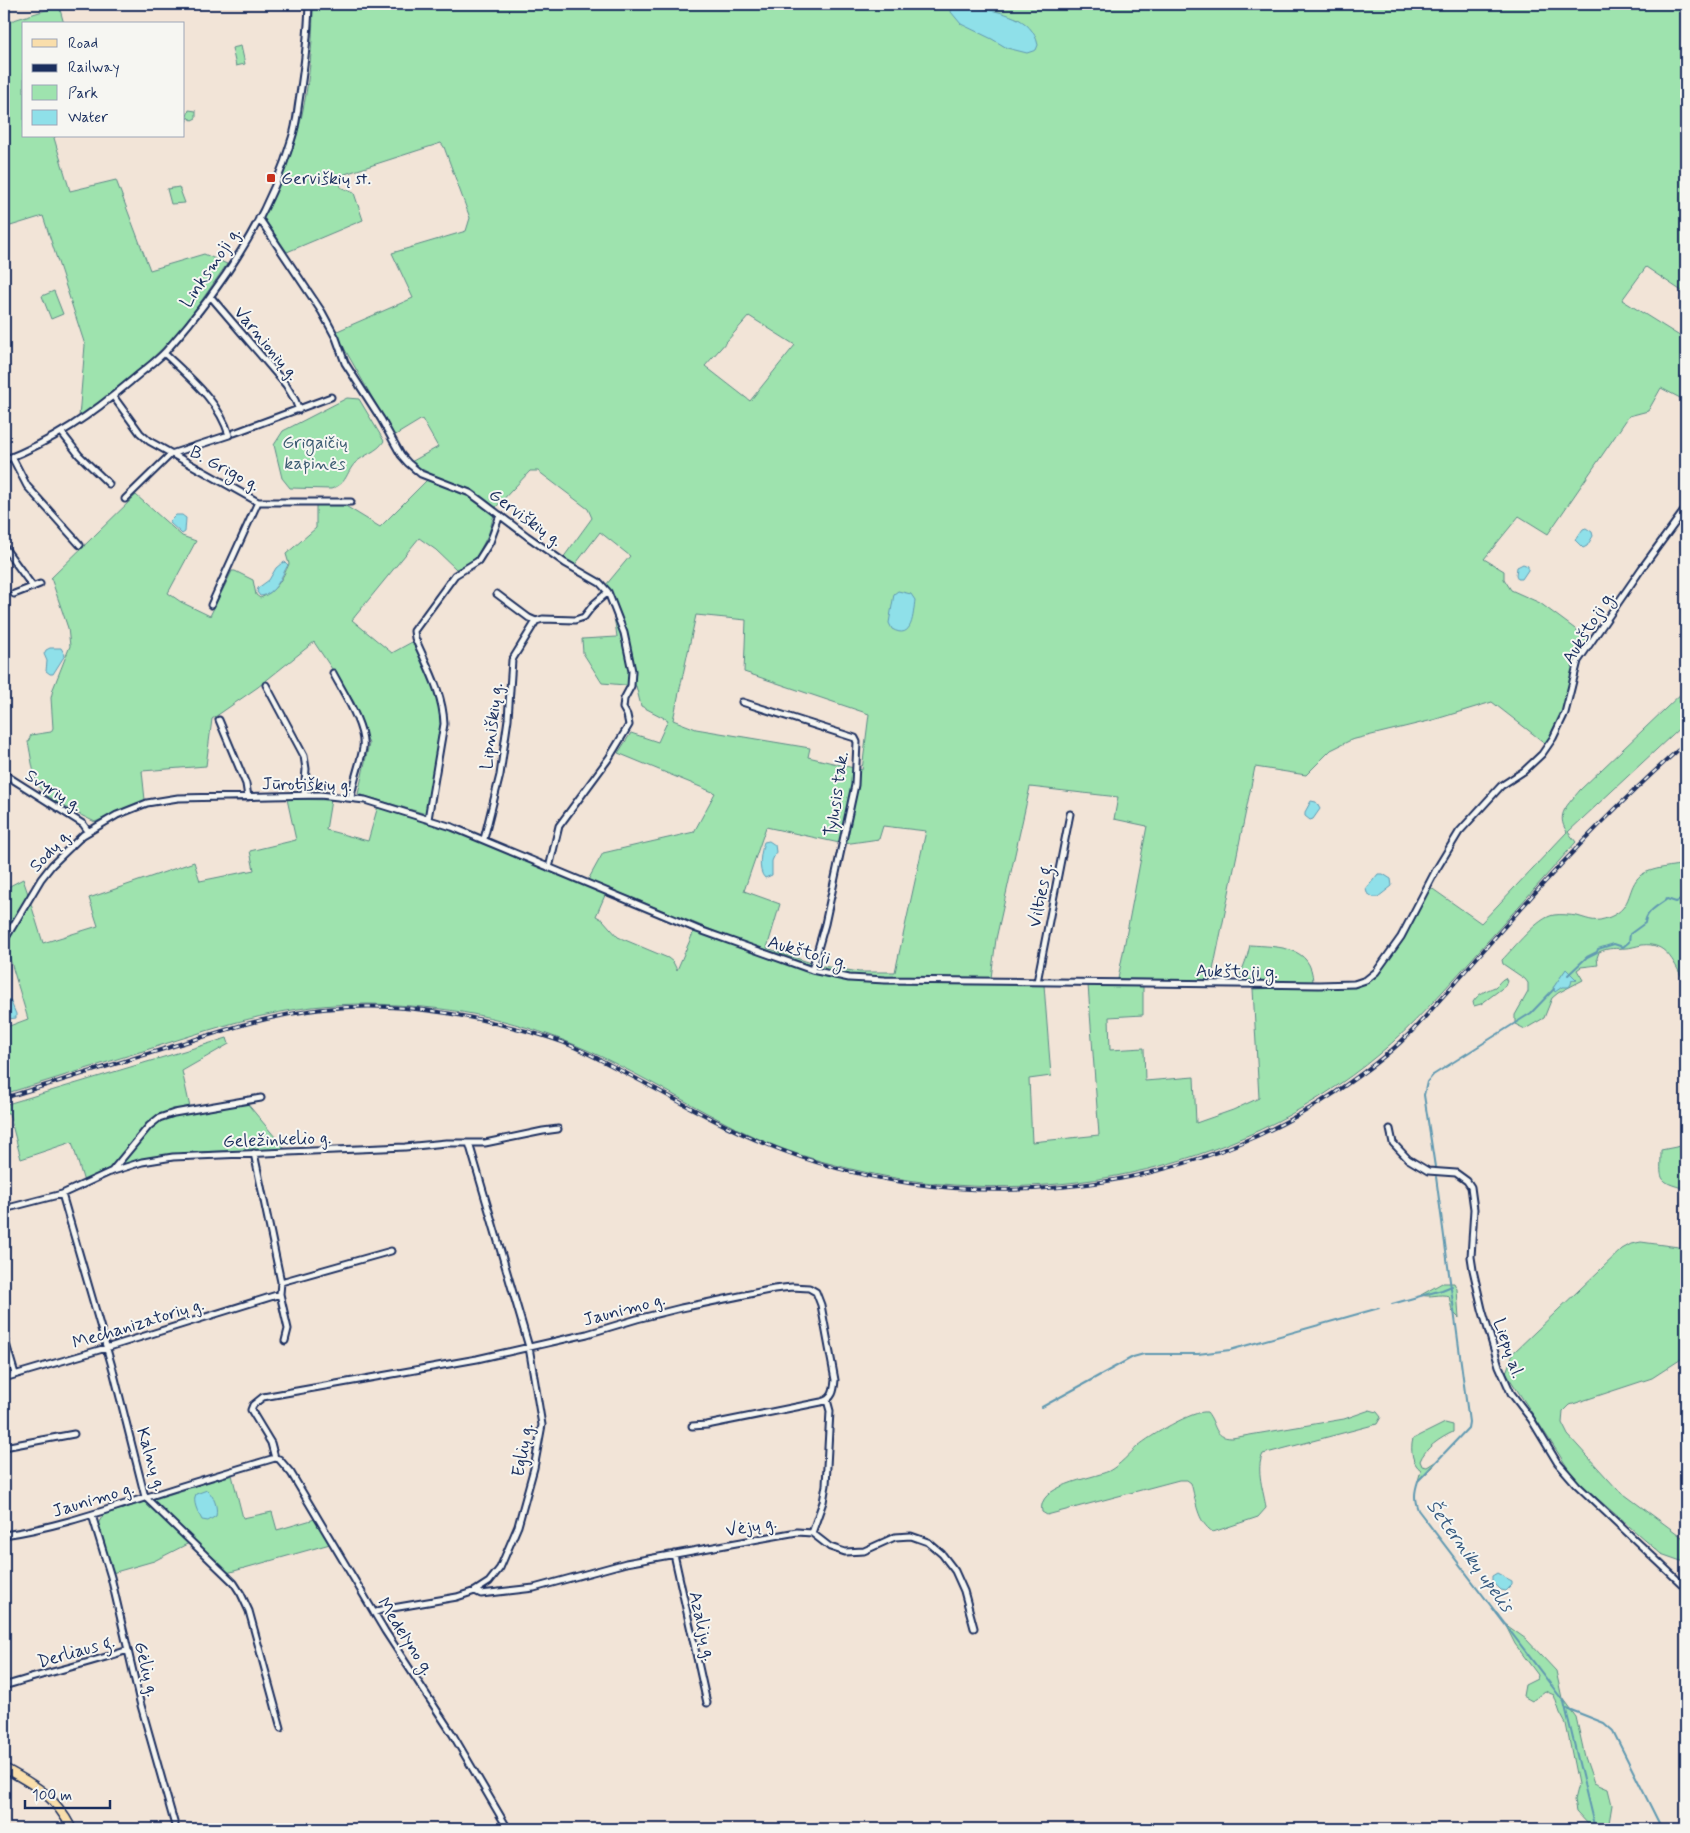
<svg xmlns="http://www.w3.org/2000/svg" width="1690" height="1833" font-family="Mynerve,sans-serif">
<rect width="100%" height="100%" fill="#f2e4d7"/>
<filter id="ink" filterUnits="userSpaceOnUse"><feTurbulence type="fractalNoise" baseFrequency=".02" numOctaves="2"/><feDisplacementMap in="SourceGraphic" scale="10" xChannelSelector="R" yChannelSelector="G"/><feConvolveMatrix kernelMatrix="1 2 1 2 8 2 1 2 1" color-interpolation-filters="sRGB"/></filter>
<g filter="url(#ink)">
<!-- green -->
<path fill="#9ee3ae" stroke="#5c8986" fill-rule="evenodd" d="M313,4H952L951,8L1007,48L1019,19L977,7L973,4H1686V294L1646,267L1622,300L1686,340V393L1682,399L1661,388L1648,411L1629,416L1548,534L1519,516L1484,559L1504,571V579L1511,590L1540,603L1590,640L1576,659L1562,712L1546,744L1492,702L1433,720L1351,740L1331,750L1306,775L1255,767L1211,980L1118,979L1147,826L1114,819L1118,797L1030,787L996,939L991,978L855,976L825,970L734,939L588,880L603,853L694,832L715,793L618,753L631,733L658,742L668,720L641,706L636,686L602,683L583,653L582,639L617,637C615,621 613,603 601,591L630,556L600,532L574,566L563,558L592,518L588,509L538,471H530L496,507L489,533L477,556L471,563L456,569L436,550L419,538L352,620L392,653L412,642C425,668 443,695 441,726L426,814L358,794L369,744L354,702L314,642L258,687L212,719L206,766L142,771L145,800L95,822C81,815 47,800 39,787C33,777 31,754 28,742L31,735L51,732L53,728L51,698L53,689L70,646L68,628L51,578L136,495L182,536L196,541L168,593L181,602L210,616L232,571H235L253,580L256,595L260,598C276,592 282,579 289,564L286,554L316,528V505H344L380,527L432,475L411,462L438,447L422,419L394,436L335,332L413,298L392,253L466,231L470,218L444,147L441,143L345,174L340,187L354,193L363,220L287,252L262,215C272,197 282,179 289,159C307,111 313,55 313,4ZM749,316L795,345L750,401L705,366ZM696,615L746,620L744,672L869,714L862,770L808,757L810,748L696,729L673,720ZM883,826L926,831L895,972H859L817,965L767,948L780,904L744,891L766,827L844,844L879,839Z
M59,6L64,24H24V136H56L54,138L70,191L116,180L150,270L204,254L227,264C210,288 194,313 175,335C147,366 113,393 79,417L85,345L43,216L4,228V23Z
M241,46L245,64L236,66L232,48Z
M189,110L196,111V118L192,120L187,117L188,121L184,122V111L187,116Z
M179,187L185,203L171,204L167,189Z
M54,291L63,314L51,319L42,296Z
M347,398L359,399L384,441C377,452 365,454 355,463C345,474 348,483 331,489L290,488L282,478L274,445L283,431Z
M1686,689V722L1568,832L1576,842C1541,881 1506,921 1471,960C1442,992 1413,1026 1379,1054C1235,1175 1033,1213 851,1169C823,1162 794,1154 768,1143C714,1120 665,1088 612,1062C549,1030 482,1011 411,1006C374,1003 335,1003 298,1009C246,1017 196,1034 146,1050C98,1065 51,1080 4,1094V1028L28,1019L5,942L30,901L43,943L98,926L89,898L194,862L200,881L254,870L250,851L296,840L287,799L331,800L326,830L368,841L378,806L434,824L481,841L606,893L596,916L603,920L618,937L668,958L673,962L677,970L694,931L801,969L829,978L859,982L1044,985L1051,1076L1029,1079L1032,1142L1099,1135L1088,985L1143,986V1015L1109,1017L1110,1050L1144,1048L1145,1081L1194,1077L1196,1123L1233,1110L1259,1098L1253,989L1359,985L1371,981L1376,977L1405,937L1430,887L1481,923L1567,832C1555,814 1568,805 1580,790Z
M1686,864V980L1683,979C1673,961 1666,942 1642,945C1636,946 1631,948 1626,948C1616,949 1609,947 1599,952L1597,958L1598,965L1581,967L1577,970L1583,980L1558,993L1552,998L1544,1018L1525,1029L1515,1024V1015L1528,992V983L1525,979L1503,964L1502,960C1514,948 1538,917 1554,915C1560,914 1570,915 1577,916C1592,920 1594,923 1610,917C1634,907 1626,887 1641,875C1651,868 1675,866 1686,864ZM1566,970L1577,980H1571L1553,988Z
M23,879L28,894L4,936V883L6,888Z
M1250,945C1278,947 1312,945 1313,982L1238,981L1247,957Z
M1505,978L1507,981L1505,986L1481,1004L1474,1006L1473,1002C1479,993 1485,991 1495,987C1499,984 1500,980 1505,978Z
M227,1038L229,1044L182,1071L191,1112L246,1102L285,1149C229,1152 164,1148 112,1168C102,1172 93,1177 84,1182L72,1142L21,1159L9,1113H4V1105Z
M1686,1145V1189C1656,1181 1661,1180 1661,1150Z
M1641,1242L1686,1248V1356L1652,1378L1570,1405L1563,1412L1562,1423L1568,1435L1617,1489L1686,1540V1561H1681L1661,1554L1575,1479L1506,1373L1513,1353L1622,1249L1631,1244Z
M1442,1283H1454L1457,1289L1459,1318L1452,1311L1449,1296C1439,1293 1431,1298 1421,1295Z
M1370,1410L1377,1412L1381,1417L1377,1424L1263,1454C1255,1469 1264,1492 1266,1508L1258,1517L1213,1532C1197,1522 1196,1501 1191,1483L1187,1480H1179L1047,1515L1042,1512C1036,1485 1091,1479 1109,1471C1120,1465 1129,1454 1138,1446C1150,1436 1193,1410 1207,1412C1217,1424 1213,1438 1232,1438L1344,1419Z
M1445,1423L1453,1425V1432C1440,1438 1425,1448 1420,1461L1422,1466L1427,1467L1435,1462L1433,1467L1418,1481L1421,1470C1412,1464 1410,1449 1413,1439Z
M232,1475L243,1518L272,1512L277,1530L315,1519L330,1544L227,1573L195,1540L154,1561L112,1573L98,1524L103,1515Z
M1505,1624L1526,1639L1556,1671L1562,1698L1576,1717L1585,1757L1594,1783L1608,1789L1612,1805L1608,1829H1590L1589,1825L1576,1811L1574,1800L1578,1784L1566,1724L1560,1713L1554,1695L1545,1691L1532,1701L1523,1696L1525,1685L1537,1679L1538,1675L1515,1644Z"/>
<!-- water -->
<path fill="#8fe0e9" stroke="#6199b1" d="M952,4H973L977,7C1002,13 1032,16 1038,45L1036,50L1027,53L1007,48L992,39L961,24L951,12Z
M176,515H182L186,518L185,532L182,534L170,523V521Z
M1586,528L1592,532L1593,536L1587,546L1583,548L1575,540L1583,529Z
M282,563L285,562L288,565C281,576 276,595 260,596L257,592L258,588L269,580L276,568Z
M1523,564L1528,566V570L1522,579H1518L1516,575L1517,567Z
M898,591L911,594L915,600C913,614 913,641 892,629L889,623L894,594Z
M50,648H61L65,655L53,674H50L46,671L47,661L44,654L46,650Z
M1311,801L1316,802L1320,809L1313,819L1310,820L1305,816V812Z
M769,841L775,845L776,852L772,861V875L765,878C757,871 761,851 764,842Z
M1378,874H1383L1391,879L1392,886L1378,897H1373L1367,893L1366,889Z
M1566,969L1577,980H1572L1571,984L1569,987H1562L1555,992L1553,988Z
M7,999L10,1000L16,1014V1018L8,1019L4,1006V1002Z
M207,1490C214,1496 218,1507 216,1516L208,1521L202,1520C198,1512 192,1502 196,1494Z
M1497,1573L1512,1581V1585L1506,1591L1501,1590L1492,1581V1576Z"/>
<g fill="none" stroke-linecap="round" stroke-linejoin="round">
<!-- stream -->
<path stroke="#6199b1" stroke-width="2" d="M1568,975L1587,957L1597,952L1598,949L1614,944L1623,947L1629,942L1630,934L1645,923C1646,911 1658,906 1667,899L1676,902L1686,898
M1435,1167L1424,1095L1427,1082L1433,1075L1531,1013L1554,989
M1436,1177L1469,1422L1468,1428L1418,1481C1414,1493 1414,1499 1418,1510L1564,1702L1595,1829
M1392,1304L1442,1290L1452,1286
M1042,1407L1133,1357L1144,1354H1198L1230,1350L1379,1308
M1566,1708L1604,1723L1613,1731L1662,1829"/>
<defs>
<path id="minor" d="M259,218L322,312L336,338L345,363L381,419L401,455L408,463L421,474L470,493L481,501L527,536L565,563L600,583L608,592L624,633L632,671L631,686L624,699L623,708L627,715L629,725L609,758L559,826L549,868
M211,297L286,385L295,400L299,410
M113,396L140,433L149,441L258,502H351
M62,433L79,455L109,484
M234,433L331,397
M12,457L27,486L80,545
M4,460C53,441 91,415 131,381C142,371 156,362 166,351C220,290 269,217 292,138C296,127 297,114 299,101C304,69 308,37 309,4
M125,499L171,454L229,435C219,401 189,377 164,353
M4,547L33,587
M14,594L40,584
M497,594L529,618L536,621L543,619L575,620L584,617L594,604L608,592
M211,605L258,502
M333,673C343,692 366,727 363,748C360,765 353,780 351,798
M266,685L304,756L306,769L304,795
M742,702L855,738L857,742L855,785L825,924L812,970
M219,720L246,784L248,797
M4,774L83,824L88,831
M428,819L444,724C443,693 427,666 415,638L414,631L455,575L478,561L490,542L500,515
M484,839L500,775L508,719L512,660L536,621
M4,941L41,879L52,865L83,835L117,815L147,803L178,798L320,795L365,800L452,827L697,929L812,970L849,978L885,980L1319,985L1354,984L1366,980L1376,972L1401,937L1436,870L1459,832L1501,786L1524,771L1542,754L1553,738L1565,713L1578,661L1642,568L1686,508
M1037,982L1070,814
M1390,1129L1393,1143L1408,1159L1428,1171L1456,1173L1467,1181L1471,1187L1474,1209L1471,1257L1473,1270L1482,1309L1499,1366L1511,1393L1531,1419L1557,1462L1577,1485L1686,1588
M254,1153L281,1282L280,1294L288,1329L285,1341
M111,1172L149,1126L159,1118L174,1113L261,1098
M62,1194L113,1370L145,1497L234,1583L241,1594L249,1611L281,1728
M4,1209L62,1194L110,1172L142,1162L173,1157L405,1147L446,1143H485L543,1131L558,1129
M281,1282L391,1251
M4,1337L15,1374
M4,1378L106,1348L280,1294
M4,1447L74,1434
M275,1458L271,1443L251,1410L253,1405L263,1397L477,1359L587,1334L637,1319L681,1308L774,1289L792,1287L809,1288L816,1292L821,1305L835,1380C834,1391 833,1399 821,1402L707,1425L692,1426
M92,1515L111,1577L140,1702L176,1829
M812,1533L823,1502L826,1485L830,1411L827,1400
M4,1535C52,1528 97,1513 144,1498C187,1484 231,1471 275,1458L279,1459L291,1473L385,1631L453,1735L508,1829
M674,1554L707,1703
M475,1591L481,1594L534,1588L626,1563L797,1532L812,1533L830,1547L845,1552L864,1551L895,1537L911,1536L928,1542L942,1554L955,1571L964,1591L974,1628
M374,1613L381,1610L457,1597L475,1591L489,1582L500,1568L518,1526L534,1468L542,1425L529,1347L469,1143
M4,1686C45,1673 87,1664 128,1650"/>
<path id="primary" d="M4,1768C37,1786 54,1795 72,1829"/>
</defs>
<!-- minor casing -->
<use href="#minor" stroke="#1b2f5e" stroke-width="9"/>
<!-- primary casing -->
<use href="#primary" stroke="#1b2f5e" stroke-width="11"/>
<!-- minor -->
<use href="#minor" stroke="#f6f6f2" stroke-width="5"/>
<!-- primary -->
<use href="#primary" stroke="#f9deab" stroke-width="8"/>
<defs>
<path id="rail" d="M4,1098L242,1025C269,1018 296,1012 323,1009C383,1002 445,1010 503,1025C527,1031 552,1037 574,1047C639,1077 700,1117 766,1144C947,1219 1172,1202 1336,1092C1360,1075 1386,1057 1407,1036C1421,1023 1433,1007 1446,993C1471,964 1497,935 1523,906C1574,849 1628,794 1686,743"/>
</defs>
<!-- rail casing -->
<use href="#rail" stroke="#1b2f5e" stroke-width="4"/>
<!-- rail -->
<use href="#rail" stroke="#f6f6f2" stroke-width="2" stroke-dasharray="5.5" stroke-linecap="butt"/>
</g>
</g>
<!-- markers -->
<rect fill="#c8321e" stroke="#f6f6f2" stroke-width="2" x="266" y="173" width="10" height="10" rx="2.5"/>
<g text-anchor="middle" stroke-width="4" stroke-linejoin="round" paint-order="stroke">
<!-- poi labels -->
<g font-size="18" fill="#1b2f5e" stroke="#f6f6f2" text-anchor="start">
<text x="281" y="184">Gerviškių st.</text>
</g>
<!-- street labels -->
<g font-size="18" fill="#1b2f5e" stroke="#f6f6f2">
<text transform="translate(210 267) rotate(-56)" y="6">Linksmoji g.</text>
<text transform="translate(267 343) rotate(50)" y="6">Varnionių g.</text>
<text transform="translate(225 468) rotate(28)" y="6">B. Grigo g.</text>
<text transform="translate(526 517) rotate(36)" y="6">Gerviškių g.</text>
<text transform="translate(1588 627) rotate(-58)" y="6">Aukštoji g.</text>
<text transform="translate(491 726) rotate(-83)" y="6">Lipniškių g.</text>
<text transform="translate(307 784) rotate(1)" y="6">Jūrotiškių g.</text>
<text transform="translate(54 790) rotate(32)" y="6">Svyrių g.</text>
<text transform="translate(836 794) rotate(-82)" y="6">Tylusis tak.</text>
<text transform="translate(50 850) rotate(-47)" y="6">Sodų g.</text>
<text transform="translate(1040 895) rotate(-79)" y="6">Vilties g.</text>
<text transform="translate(808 952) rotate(16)" y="6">Aukštoji g.</text>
<text transform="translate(1237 971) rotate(1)" y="6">Aukštoji g.</text>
<text transform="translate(277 1139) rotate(-2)" y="6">Geležinkelio g.</text>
<text transform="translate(624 1309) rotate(-15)" y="6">Jaunimo g.</text>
<text transform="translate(138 1323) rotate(-17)" y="6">Mechanizatorių g.</text>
<text transform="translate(1509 1348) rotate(71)" y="6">Liepų al.</text>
<text transform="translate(522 1450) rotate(-80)" y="6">Eglių g.</text>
<text transform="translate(152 1459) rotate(73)" y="6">Kalnų g.</text>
<text transform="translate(93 1499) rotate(-17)" y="6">Jaunimo g.</text>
<text transform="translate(751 1526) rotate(-10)" y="6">Vėjų g.</text>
<text transform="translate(703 1626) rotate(77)" y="6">Azalijų g.</text>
<text transform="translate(406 1636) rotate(57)" y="6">Medelyno g.</text>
<text transform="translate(76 1651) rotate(-16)" y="6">Derliaus g.</text>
<text transform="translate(147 1669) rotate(76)" y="6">Gėlių g.</text>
</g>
<!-- park labels -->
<g font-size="18" fill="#3c5c72" stroke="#f6f6f2">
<text x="315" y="448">Grigaičių<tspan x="315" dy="21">kapinės</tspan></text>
</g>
<!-- water labels -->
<g font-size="19" font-style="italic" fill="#385b81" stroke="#f6f6f2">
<text transform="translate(1471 1555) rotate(54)" y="7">Šeternikų upelis</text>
</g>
</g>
<!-- margin -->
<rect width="1690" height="1833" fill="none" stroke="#f6f6f2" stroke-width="20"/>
<rect x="10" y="10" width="1670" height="1813" fill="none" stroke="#1b2f5e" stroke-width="2" filter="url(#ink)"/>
<!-- legend -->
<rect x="22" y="22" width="162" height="115" fill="#f6f6f2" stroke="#9ea6b7"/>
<rect x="32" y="39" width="25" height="8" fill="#f9deab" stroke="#9ea6b7"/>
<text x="68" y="48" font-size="15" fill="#1b2f5e">Road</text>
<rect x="32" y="64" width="25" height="8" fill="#1b2f5e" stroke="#9ea6b7"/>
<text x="68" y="72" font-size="15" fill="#1b2f5e">Railway</text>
<rect x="32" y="85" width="25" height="15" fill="#9ee3ae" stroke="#9ea6b7"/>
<text x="68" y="98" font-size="15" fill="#1b2f5e">Park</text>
<rect x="32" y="110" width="25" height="15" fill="#8fe0e9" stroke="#9ea6b7"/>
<text x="68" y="122" font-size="15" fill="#1b2f5e">Water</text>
<!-- scale -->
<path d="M25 1800v8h85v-8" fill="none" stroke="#1b2f5e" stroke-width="2.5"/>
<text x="32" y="1800" font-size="15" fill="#1b2f5e" stroke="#f6f6f2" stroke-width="4" paint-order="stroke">100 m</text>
</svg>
